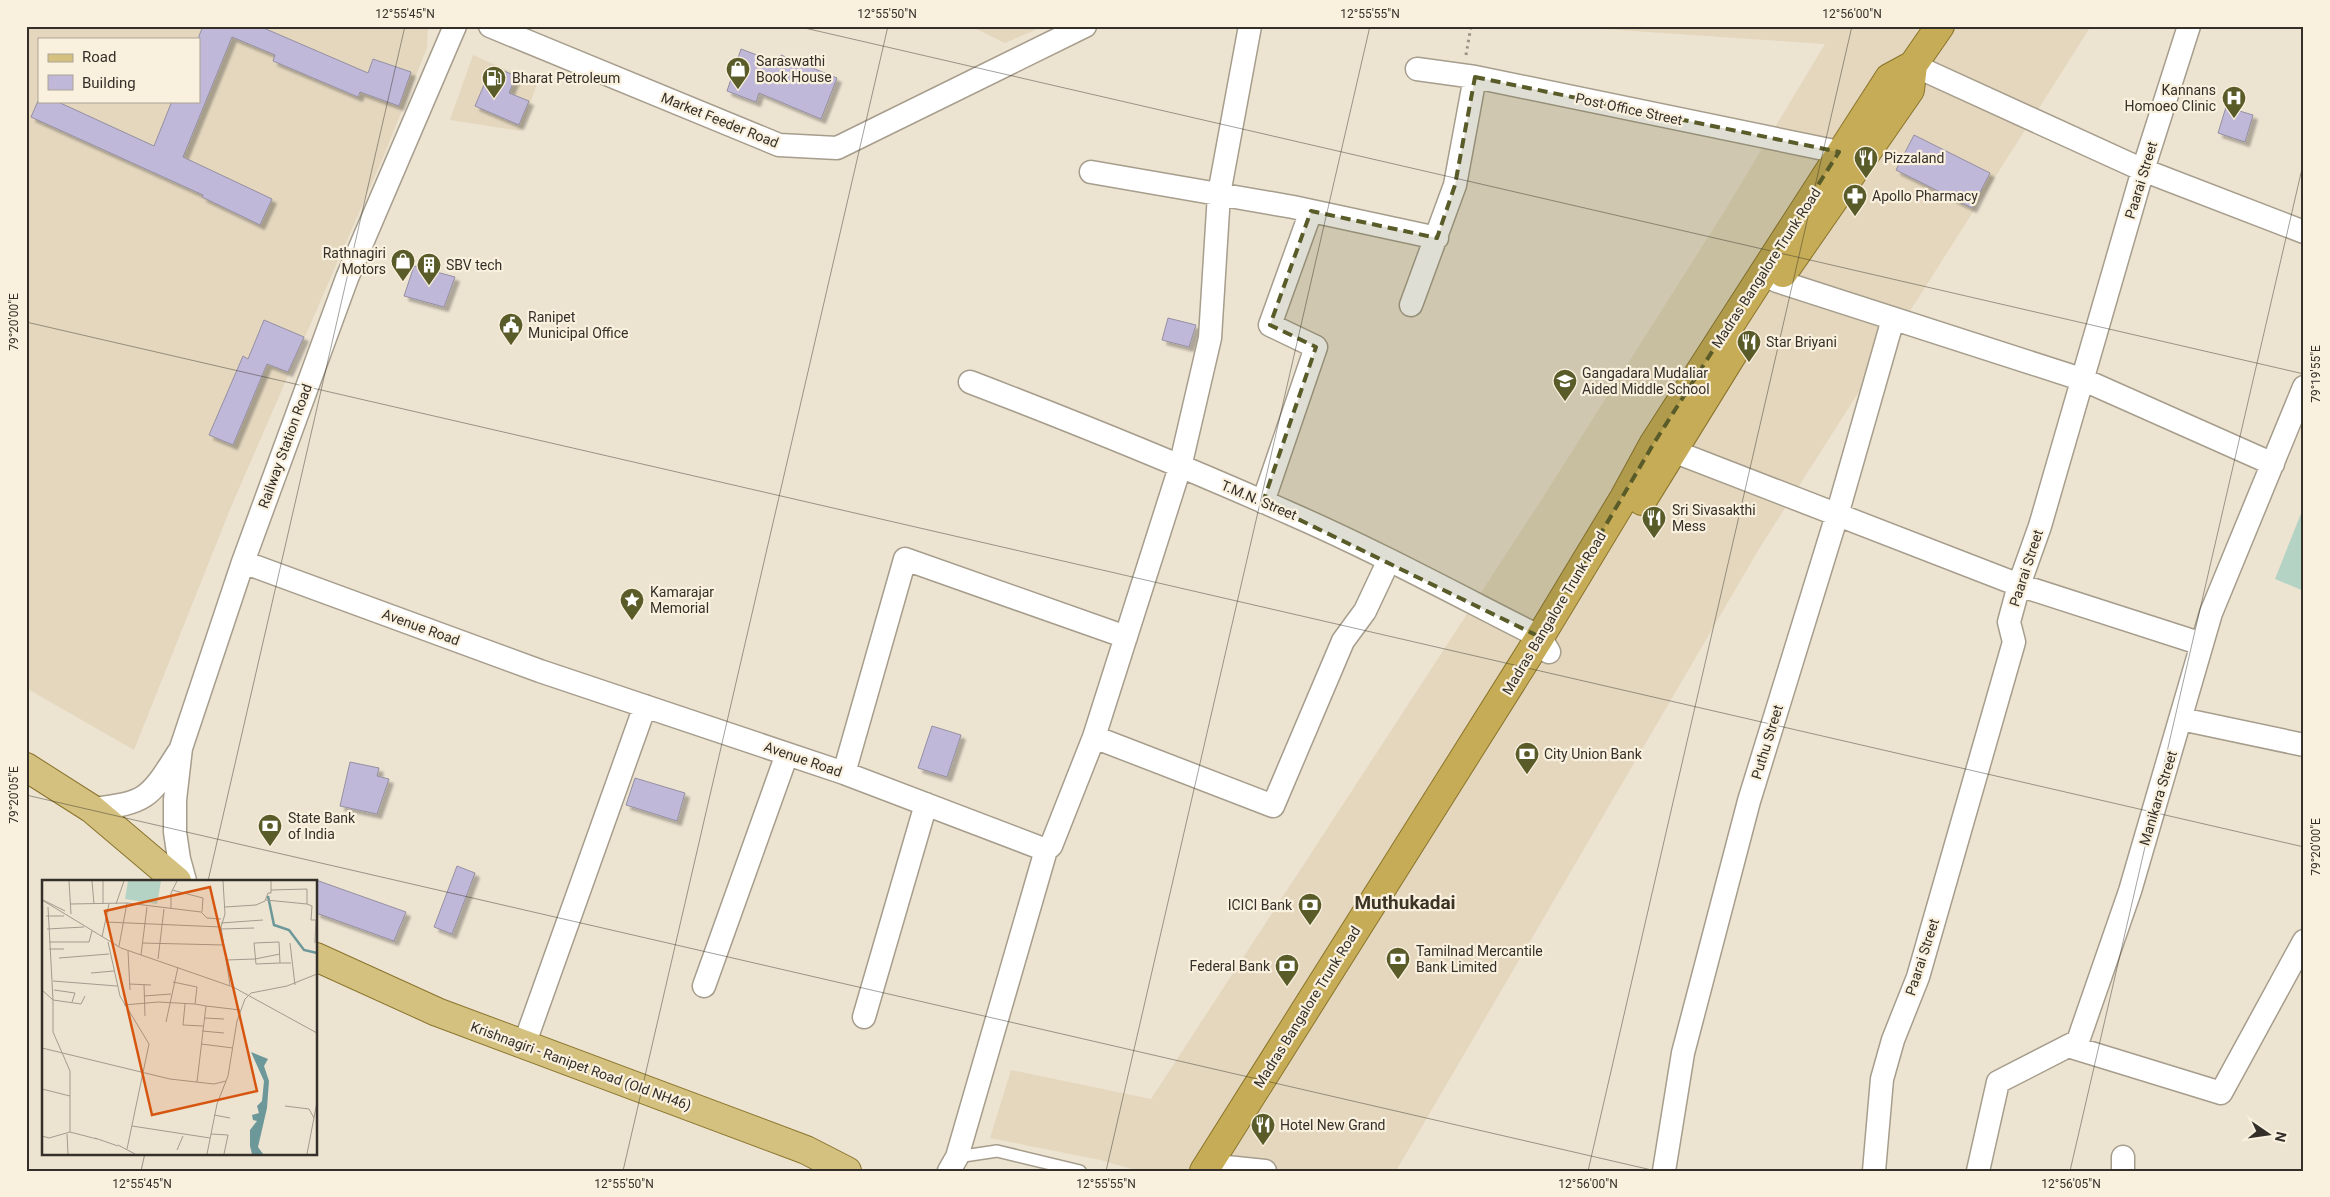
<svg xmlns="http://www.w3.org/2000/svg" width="2330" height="1197" font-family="Roboto,sans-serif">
<defs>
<filter id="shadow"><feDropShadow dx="4.5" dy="4.5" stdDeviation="1" flood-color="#0004"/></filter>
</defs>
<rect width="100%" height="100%" fill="#ede3d1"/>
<!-- built -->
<path fill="#e4d7be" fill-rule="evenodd" d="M26,26H428L427,48L384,155L231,507L134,750L26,688ZM39,39H199V101H39Z
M970,26H1044L1005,43Z
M1559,26H2091L1759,549L1396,1171H1139L1100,1160L990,1138L1011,1070L1151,1099L1540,502L1724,212L1825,44Z
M473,55L537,83L521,131L450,120Z"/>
<!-- green -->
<path fill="#b4d3c4" d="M2304,506V591L2275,579Z"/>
<!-- building -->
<path fill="#c0b8d8" stroke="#948fa1" filter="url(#shadow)" d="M203,26H259L368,73L373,59L411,72L399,106L360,92L358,97L273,61L275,55L232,37L183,157L272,199L260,225L202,197L203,195L31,117L38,101H56L154,146L172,101H199V36Z
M741,49L778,63L781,55L837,78L821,119L759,93L756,102L727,91Z
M492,66L516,76L509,93L529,101L519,125L475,106Z
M2226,107L2253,115L2245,142L2218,133Z
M1914,135L1990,173L1972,208L1896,170Z
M414,266L455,277L444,307L404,296Z
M1168,318L1196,325L1189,347L1162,340Z
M264,320L304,337L288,372L267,364L233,445L209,435L243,356L248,359Z
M932,726L961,735L947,777L918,768Z
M350,762L379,768L377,776L389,779L377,814L340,806Z
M635,778L685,793L677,821L626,805Z
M457,866L475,873L452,934L434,927Z
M316,880L406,912L394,941L316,913Z"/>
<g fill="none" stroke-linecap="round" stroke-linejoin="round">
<defs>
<path id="service" d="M957,1157L997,1151L1080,1171"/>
<path id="minor" d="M490,26L779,145L837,148L1085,26
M1913,65L2143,170L2304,232
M1417,69L1475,77L1839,152
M1091,172L1293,207L1437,238
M1762,274L1777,281L2084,380L2273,464
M1411,305L1455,185L1475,77
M970,382C1077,423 1183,466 1289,513C1374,550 1457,595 1540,637L1549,652
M1673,451L2019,585L2202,644
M1263,502L1316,347L1270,325L1311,211
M243,562L540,671L844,773L1046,850L957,1157L949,1171
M2181,719L2304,745
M1094,737L1180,467L1210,338L1219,194L1250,26
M844,773L905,559L1126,637
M92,809C146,803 149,799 178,753
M1046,850L1051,846L1094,737L1273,806L1343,641L1365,611L1389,560
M185,881L179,859L175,832V800L181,748L243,562L347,278L455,26
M704,986L787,754
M864,1017L926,804
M524,1045L645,706
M2068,1046L2221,1093L2304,941
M1207,1165L1265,1171
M1664,1171L1683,1053L1749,801L1837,515L1893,319
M1874,1171L1882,1079L1893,1040L1918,977L2014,642L2009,622L2019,585L2040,526L2143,170L2189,26
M1978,1171L1998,1082L2078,1041L2130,891L2211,613L2304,387
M2123,1171V1157"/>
<path id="primary" d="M26,767L92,809L177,881
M316,957L437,1012L806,1150L847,1171"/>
<path id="trunk" d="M1783,273L1910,90L1913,65
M1642,501L1739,344
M1204,1171L1540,637L1624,498L1654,443L1889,78L1913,65L1940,26"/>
</defs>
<!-- service casing -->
<use href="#service" stroke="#a69d8c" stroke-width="14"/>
<!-- minor casing -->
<use href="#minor" stroke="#a69d8c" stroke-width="25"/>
<!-- primary casing -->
<use href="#primary" stroke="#8a742b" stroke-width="30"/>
<!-- trunk casing -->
<use href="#trunk" stroke="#8a742b" stroke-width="30"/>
<!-- path -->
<path stroke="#999285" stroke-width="3" stroke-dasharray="2.5 4" stroke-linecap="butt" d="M1466,55L1471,26"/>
<!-- service -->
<use href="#service" stroke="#fff" stroke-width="11"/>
<!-- minor -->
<use href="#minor" stroke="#fff" stroke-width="22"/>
<!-- primary -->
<use href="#primary" stroke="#d4c180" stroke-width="28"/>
<!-- trunk -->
<use href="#trunk" stroke="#c6ac56" stroke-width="28"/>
</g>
<!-- marked area -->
<path fill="#595b28" fill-opacity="0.2" stroke="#595b28" stroke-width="4" stroke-dasharray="10 6" stroke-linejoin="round" d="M1475,77L1839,152L1654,443L1540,637L1263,502L1316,347L1270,325L1311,211L1437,238L1455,185Z"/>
<!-- ticks -->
<path fill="none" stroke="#343029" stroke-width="1" stroke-opacity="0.45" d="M796,26L2304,374M26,322L2304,847M26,795L1656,1171M208,881L405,26M141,1171L145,1153M623,1171L888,26M1106,1171L1370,26M1588,1171L1852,26M2070,1171L2304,160"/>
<!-- icons -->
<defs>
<symbol id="shop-pin" viewBox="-11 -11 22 30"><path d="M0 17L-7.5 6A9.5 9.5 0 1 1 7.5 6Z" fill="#595b28" stroke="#faf0de"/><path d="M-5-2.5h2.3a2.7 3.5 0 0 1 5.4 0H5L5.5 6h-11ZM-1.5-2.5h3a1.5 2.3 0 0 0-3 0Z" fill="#fff"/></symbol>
<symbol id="fuel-pin" viewBox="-11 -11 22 30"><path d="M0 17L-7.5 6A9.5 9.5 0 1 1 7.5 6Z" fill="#595b28" stroke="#faf0de"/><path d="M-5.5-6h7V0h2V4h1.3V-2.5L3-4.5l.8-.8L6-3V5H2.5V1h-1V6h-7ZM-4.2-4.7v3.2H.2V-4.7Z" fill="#fff"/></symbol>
<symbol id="hospital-pin" viewBox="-11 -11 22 30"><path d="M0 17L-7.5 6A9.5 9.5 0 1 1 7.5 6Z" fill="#595b28" stroke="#faf0de"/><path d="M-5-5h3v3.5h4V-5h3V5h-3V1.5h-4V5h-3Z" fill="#fff"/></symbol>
<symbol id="restaurant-pin" viewBox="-11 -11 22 30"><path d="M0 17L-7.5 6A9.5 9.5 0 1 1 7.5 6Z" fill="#595b28" stroke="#faf0de"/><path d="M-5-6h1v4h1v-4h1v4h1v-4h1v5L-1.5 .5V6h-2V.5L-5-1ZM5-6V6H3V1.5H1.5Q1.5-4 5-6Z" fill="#fff"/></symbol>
<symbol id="pharmacy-pin" viewBox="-11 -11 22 30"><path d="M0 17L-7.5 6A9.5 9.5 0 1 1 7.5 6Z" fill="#595b28" stroke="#faf0de"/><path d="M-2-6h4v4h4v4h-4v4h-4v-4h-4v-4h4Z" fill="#fff"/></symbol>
<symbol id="building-pin" viewBox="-11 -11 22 30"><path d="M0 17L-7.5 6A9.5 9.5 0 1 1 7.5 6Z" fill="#595b28" stroke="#faf0de"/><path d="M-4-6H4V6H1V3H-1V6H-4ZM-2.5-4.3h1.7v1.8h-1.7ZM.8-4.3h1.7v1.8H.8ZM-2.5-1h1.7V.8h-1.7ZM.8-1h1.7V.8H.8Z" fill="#fff"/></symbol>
<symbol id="civic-pin" viewBox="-11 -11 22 30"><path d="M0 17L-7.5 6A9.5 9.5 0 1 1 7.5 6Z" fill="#595b28" stroke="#faf0de"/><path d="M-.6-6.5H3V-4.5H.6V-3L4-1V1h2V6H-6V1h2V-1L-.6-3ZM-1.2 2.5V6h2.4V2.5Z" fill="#fff"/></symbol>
<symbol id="school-pin" viewBox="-11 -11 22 30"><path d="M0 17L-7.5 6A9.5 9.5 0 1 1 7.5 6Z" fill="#595b28" stroke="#faf0de"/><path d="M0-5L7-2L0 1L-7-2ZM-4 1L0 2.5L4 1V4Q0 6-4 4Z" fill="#fff"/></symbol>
<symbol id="sight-pin" viewBox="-11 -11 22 30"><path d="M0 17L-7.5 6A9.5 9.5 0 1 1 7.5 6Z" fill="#595b28" stroke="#faf0de"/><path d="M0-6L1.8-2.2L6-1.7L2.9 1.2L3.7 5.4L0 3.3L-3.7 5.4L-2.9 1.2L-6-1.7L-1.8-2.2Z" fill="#fff"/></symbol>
<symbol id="bank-pin" viewBox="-11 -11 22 30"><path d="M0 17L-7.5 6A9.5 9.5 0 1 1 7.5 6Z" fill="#595b28" stroke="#faf0de"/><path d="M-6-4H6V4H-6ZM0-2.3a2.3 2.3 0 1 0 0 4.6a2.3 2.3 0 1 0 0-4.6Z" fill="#fff"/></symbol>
</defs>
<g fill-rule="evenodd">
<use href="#shop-pin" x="724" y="55" width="28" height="38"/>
<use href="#fuel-pin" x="480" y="64" width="28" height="38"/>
<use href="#hospital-pin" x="2220" y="84" width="28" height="38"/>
<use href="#restaurant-pin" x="1852" y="144" width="28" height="38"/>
<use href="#pharmacy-pin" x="1841" y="182" width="28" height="38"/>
<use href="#shop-pin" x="389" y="247" width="28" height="38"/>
<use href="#building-pin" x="415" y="251" width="28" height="38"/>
<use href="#civic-pin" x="497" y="311" width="28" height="38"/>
<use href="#restaurant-pin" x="1735" y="328" width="28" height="38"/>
<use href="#school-pin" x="1551" y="367" width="28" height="38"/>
<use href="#restaurant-pin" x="1640" y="504" width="28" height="38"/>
<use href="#sight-pin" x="618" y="586" width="28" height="38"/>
<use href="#bank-pin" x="1513" y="740" width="28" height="38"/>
<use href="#bank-pin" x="256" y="812" width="28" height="38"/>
<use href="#bank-pin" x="1296" y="891" width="28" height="38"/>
<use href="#bank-pin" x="1384" y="945" width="28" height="38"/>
<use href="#bank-pin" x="1273" y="952" width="28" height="38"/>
<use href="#restaurant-pin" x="1249" y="1111" width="28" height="38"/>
</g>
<g text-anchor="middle" stroke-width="4.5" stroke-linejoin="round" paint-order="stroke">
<!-- poi labels -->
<g font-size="14" fill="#343029" stroke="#faf0de" text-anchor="start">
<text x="756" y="66">Saraswathi<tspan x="756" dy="16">Book House</tspan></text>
<text x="512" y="83">Bharat Petroleum</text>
<text x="2216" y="95" text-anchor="end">Kannans<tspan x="2216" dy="16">Homoeo Clinic</tspan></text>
<text x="1884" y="163">Pizzaland</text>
<text x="1872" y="201">Apollo Pharmacy</text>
<text x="386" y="258" text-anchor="end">Rathnagiri<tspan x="386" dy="16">Motors</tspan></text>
<text x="446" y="270">SBV tech</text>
<text x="528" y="322">Ranipet<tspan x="528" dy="16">Municipal Office</tspan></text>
<text x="1766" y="347">Star Briyani</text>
<text x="1582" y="378">Gangadara Mudaliar<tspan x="1582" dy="16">Aided Middle School</tspan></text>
<text x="1672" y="515">Sri Sivasakthi<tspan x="1672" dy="16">Mess</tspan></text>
<text x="650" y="597">Kamarajar<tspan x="650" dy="16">Memorial</tspan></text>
<text x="1544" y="759">City Union Bank</text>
<text x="288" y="823">State Bank<tspan x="288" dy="16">of India</tspan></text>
<text x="1292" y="910" text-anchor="end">ICICI Bank</text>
<text x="1416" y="956">Tamilnad Mercantile<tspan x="1416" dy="16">Bank Limited</tspan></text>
<text x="1270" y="971" text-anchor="end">Federal Bank</text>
<text x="1280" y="1130">Hotel New Grand</text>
</g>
<!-- street labels -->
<g font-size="14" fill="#343029" stroke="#faf0de">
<text transform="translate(1629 109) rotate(12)" y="5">Post Office Street</text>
<text transform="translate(720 120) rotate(22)" y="5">Market Feeder Road</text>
<text transform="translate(2141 180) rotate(-73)" y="5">Paarai Street</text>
<text transform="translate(1766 268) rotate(-57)" y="5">Madras Bangalore Trunk Road</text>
<text transform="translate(285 446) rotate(-70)" y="5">Railway Station Road</text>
<text transform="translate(1259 500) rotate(23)" y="5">T.M.N. Street</text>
<text transform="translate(2026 568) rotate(-72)" y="5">Paarai Street</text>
<text transform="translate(1554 613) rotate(-59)" y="5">Madras Bangalore Trunk Road</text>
<text transform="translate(421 627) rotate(20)" y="5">Avenue Road</text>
<text transform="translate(1767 742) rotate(-73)" y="5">Puthu Street</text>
<text transform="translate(803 759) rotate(19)" y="5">Avenue Road</text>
<text transform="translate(2158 798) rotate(-73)" y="5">Manikara Street</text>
<text transform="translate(1922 957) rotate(-72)" y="5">Paarai Street</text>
<text transform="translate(1307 1007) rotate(-58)" y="5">Madras Bangalore Trunk Road</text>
<text transform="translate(581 1066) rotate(20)" y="5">Krishnagiri - Ranipet Road (Old NH46)</text>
</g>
<!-- district labels -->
<g font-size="19" font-weight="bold" fill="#3c3426" stroke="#faf0de">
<text x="1405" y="909">Muthukadai</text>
</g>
</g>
<!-- overview -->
<g transform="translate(42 880)">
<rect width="275" height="275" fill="#ede3d1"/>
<path d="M86,1H119L115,24L83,19Z" fill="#b4d3c4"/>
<path d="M209,172L226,179L222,186L227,201L225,228L216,267L221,274H210L208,266V250L215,241L211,240L210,235L217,233L215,226L220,221L222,201Z" fill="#6d989a"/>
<path fill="none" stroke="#6d989a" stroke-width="2.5" d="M226,16L232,45L247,50L262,70L275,73"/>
<path fill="none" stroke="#a39b8e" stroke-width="1" d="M27,1L29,34M50,1L52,24M61,1V24M181,1L183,34L179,47L188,105M130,10L161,18L160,32M0,20L79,68L191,107L275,153M1,20L23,31M224,20L265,24V9L229,10M28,24L85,23L159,32L165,38L179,39M74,24L82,1M265,24L270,26L269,40H275M6,27L11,120L39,124L43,116M183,27L214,25L223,21L226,13H229V1M129,29V13L135,1M4,36H22M64,42L179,47M179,43L221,40M5,49L42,47M179,49L212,48M60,57L67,24M7,62H47L50,51M66,62L78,116L107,164L85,269M100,63L182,65M248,63L253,105M273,63L274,40M77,66L85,23M7,69H22M86,71L88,110M99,75L105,27M17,78L67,74M116,79L122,29M184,80L213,79L238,74M238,83L214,84L212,63L237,62L238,83H249M49,93L72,91M11,101L75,106M131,102L155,107L153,124L164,126M87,104L109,105M102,104L103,136M0,110L11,120V152L28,191V252L55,259M12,110L33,113L30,122M102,116L129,114M143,124L141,145L161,146M82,125L116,122L153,124M162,138L182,139M124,142L136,87M160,151L182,153M159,164L191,168M0,168L128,199L172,204L184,201M155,202L164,126L198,130M0,209L28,216M243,226L267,229L272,238M172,235L188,238M90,246L168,258M25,254L26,274M169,254L186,255L182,274M0,256L7,258L28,252M53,258L76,266M76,265L93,274M135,270L141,256M165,274L175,224L186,196L195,141L203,119L209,113L245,106L275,94M265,274L275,222"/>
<path fill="#d6550f" fill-opacity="0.15" stroke="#d6550f" stroke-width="2.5" d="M168,7L215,211L110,235L63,31Z"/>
<rect width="275" height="275" fill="none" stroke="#343029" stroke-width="2.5"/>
</g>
<!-- border -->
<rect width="2330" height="1197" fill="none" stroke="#faf0de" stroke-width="55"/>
<!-- legend -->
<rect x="38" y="38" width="162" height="65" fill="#faf0de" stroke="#aba396"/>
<rect x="48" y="54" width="25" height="8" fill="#d4c180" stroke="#aba396"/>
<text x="82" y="62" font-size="15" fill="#343029">Road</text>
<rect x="48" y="75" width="25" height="15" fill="#c0b8d8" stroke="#aba396"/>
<text x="82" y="88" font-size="15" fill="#343029">Building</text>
<!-- north arrow -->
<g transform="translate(2268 1134) rotate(103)" stroke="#faf0de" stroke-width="4" paint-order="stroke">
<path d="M0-4L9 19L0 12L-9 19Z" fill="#343029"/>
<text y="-8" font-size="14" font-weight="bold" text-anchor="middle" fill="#343029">N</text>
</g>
<rect x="28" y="28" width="2274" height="1142" fill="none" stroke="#343029" stroke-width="2"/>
<g font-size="12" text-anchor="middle" fill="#343029">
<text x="405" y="18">12°55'45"N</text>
<text x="887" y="18">12°55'50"N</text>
<text x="1370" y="18">12°55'55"N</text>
<text x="1852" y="18">12°56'00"N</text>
<text transform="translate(14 322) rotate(-90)" y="4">79°20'00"E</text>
<text transform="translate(2316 374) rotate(-90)" y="4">79°19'55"E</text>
<text transform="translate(14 795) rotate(-90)" y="4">79°20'05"E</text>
<text transform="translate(2316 847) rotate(-90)" y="4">79°20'00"E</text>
<text x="142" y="1188">12°55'45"N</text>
<text x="624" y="1188">12°55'50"N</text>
<text x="1106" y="1188">12°55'55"N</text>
<text x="1588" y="1188">12°56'00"N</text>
<text x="2071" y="1188">12°56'05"N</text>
</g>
</svg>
